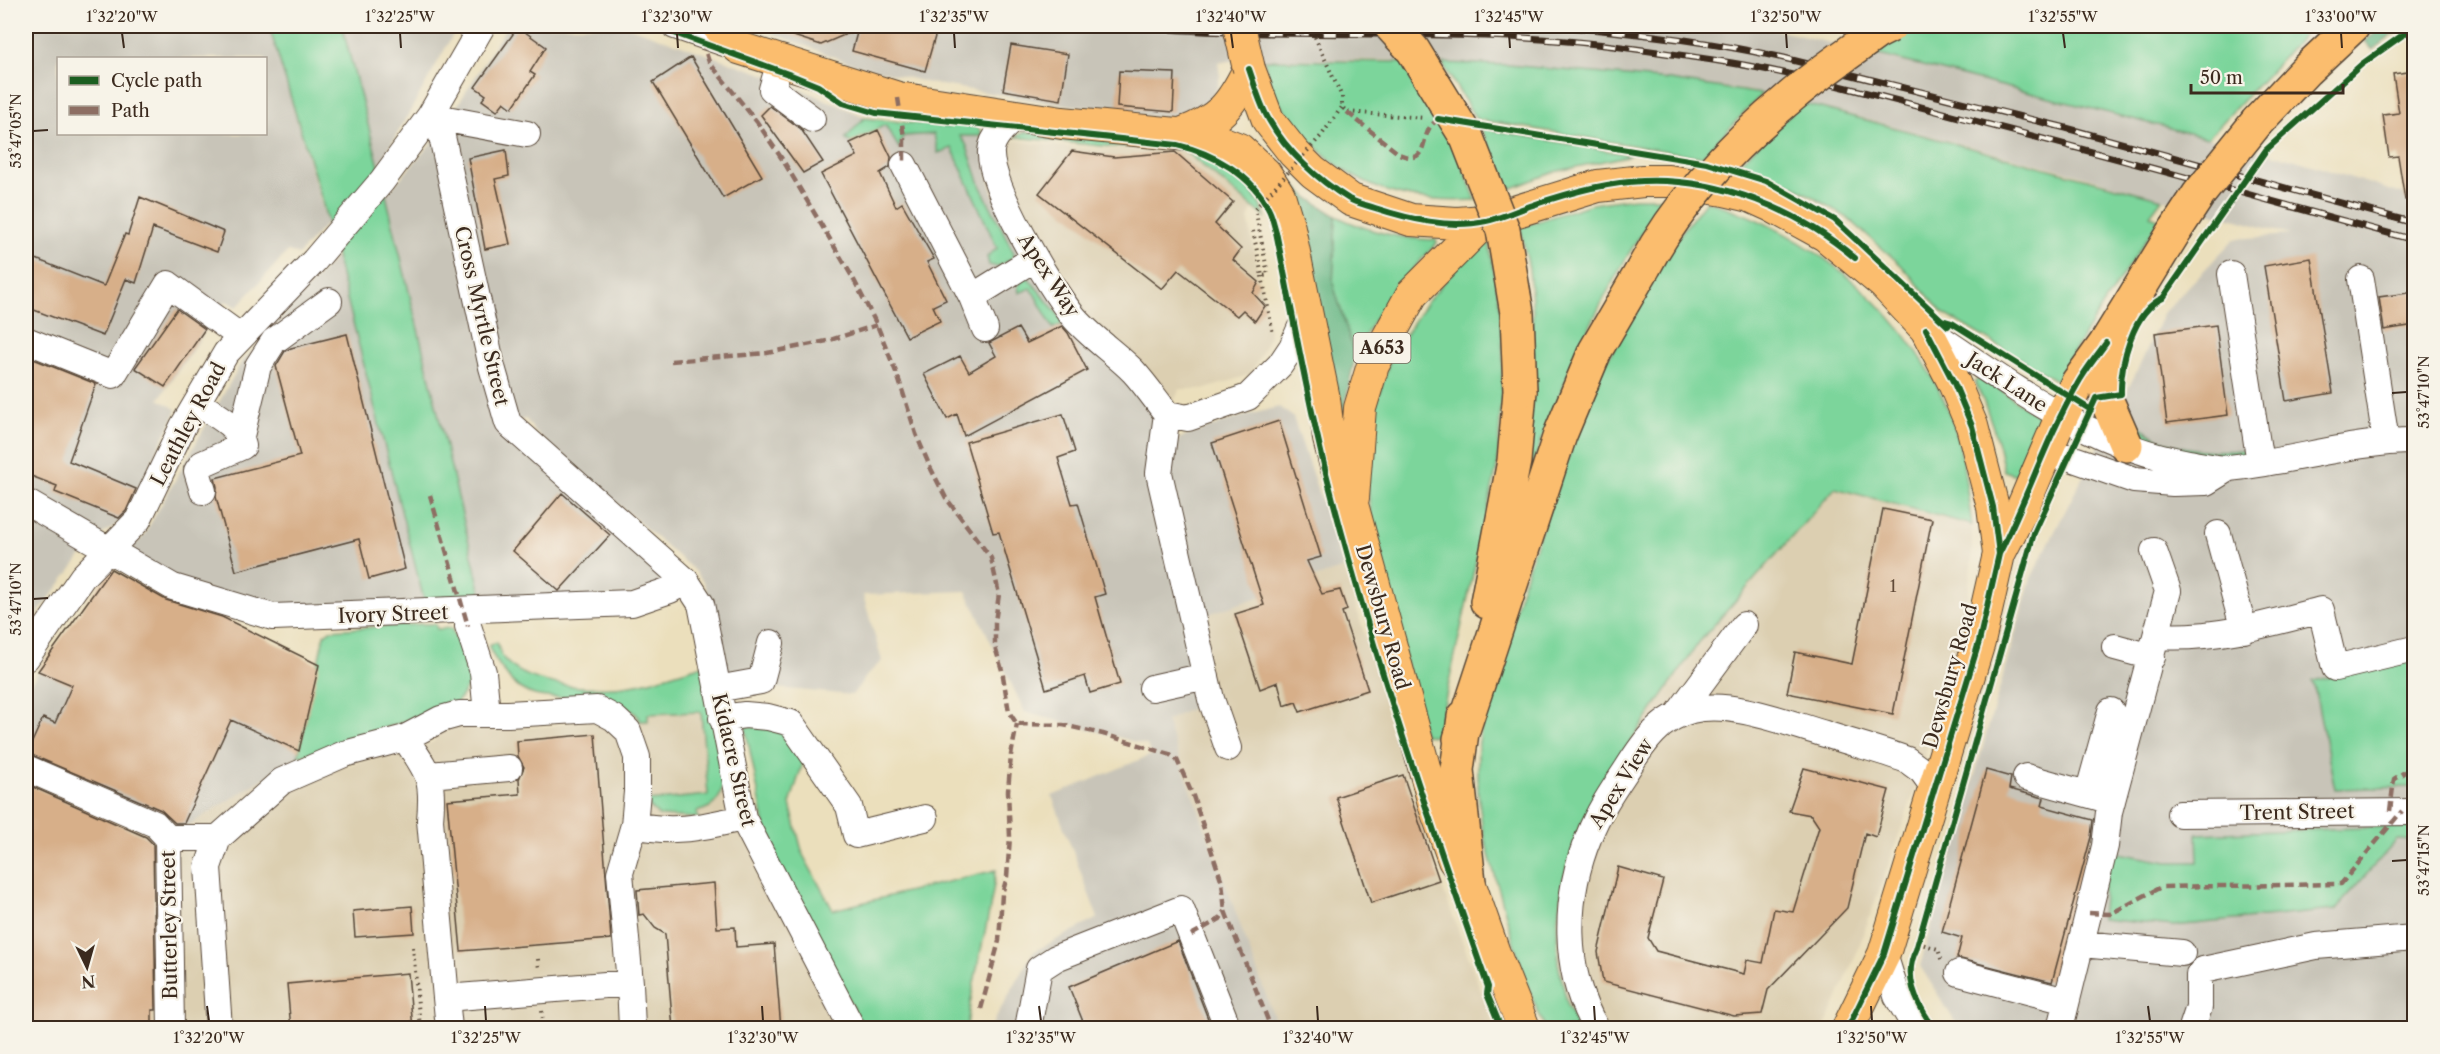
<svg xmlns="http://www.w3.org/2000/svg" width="2440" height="1054" font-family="'Libre Caslon Text',serif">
<rect width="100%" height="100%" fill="#f7f3e8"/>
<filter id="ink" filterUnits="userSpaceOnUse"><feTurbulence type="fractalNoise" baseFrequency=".0167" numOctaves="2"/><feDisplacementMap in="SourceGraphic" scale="12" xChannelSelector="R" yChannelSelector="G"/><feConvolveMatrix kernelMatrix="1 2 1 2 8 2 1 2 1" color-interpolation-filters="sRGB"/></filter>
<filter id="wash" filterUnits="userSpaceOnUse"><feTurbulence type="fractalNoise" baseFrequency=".008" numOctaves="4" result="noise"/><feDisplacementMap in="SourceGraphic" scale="24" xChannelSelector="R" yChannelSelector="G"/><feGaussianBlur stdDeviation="1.35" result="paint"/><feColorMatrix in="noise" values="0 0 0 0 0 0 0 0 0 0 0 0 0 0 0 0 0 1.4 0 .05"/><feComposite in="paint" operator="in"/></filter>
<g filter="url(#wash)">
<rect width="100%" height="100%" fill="#ebdfbc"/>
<!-- built -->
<path fill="#dccfb1" d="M980,135L1064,147L1109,150L1164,145L1188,147L1218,160L1242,175L1260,196L1248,218L1270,336L1251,374L1206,389H1180L1167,414L1072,316L992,193Z
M1835,487L1972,525V558L1964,627L1911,801L1857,952L1832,1012L1824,1028H1579L1568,1007L1558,963L1557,924L1563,880L1578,831L1598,789L1700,641Z
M1344,568L1444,892L1495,1028H1278L1166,721L1211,699L1193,619Z
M708,692L743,818L852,1028H26V768L168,837L298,757L317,774L386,754L395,757L433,742L438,734L454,724L500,729L553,726Z"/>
<!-- industrial -->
<path fill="#c8c4b8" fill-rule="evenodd" d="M26,26H269L327,223L298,255L288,251L237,307L226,301L159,399L177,410L124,519L93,541L26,629ZM58,58H266V134H58Z
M342,26H458L379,166Z
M507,26H627L780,80L865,117L980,135L992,193L1072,316L1167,414L1161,471L1180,438L1240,417L1279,407L1293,417L1344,568L1194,619L1211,699L1166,721L1278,1028H990L1033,952L1098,918L1052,796L1151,755L1147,745L1025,712L966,591L863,595L882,661L868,674L852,695L777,688L717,692L709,602L704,583L696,572L535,432L526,419L508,423L684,582L670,590L485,610L386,195L441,132Z
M756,26H1751L1794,34L2296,160L2414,198V1028H1959L1920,966L2031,578L2139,367L2164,312L2234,239L2290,235L2076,174L1832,110L1750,91L1670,80L1508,65L1374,60L1240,59L1218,63L1220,76L1217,88L1209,100L1193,111L1178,116L1158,117L1039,101L929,83L847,62Z
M336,257L427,612L273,617L122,556L143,537L241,363Z
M61,639L299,751L298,757L168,838L26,768V690Z"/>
<!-- green -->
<path fill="#7cd59b" stroke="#5c805c" stroke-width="1.5" d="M269,26H342L379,166L485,610L427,612L321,197Z
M1947,26H2312L2208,138L1875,54L1917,27Z
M1264,60L1405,62L1455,147L1476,200C1398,205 1341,184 1294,121C1287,112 1276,102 1272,91C1269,81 1267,70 1264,60Z
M1442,63L1508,65L1670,80L1762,94L1702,157L1476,119Z
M1802,103L2162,199L2150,215L2159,220L2092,322L2057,381L1943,313L1901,265L1848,218L1791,184L1738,164Z
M864,118L949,127L946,123L977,127L980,130L982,136H960L966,144L981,187L1014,253L1012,258L997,267L989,265L987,257L997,248L952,148L938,153L934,134L903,136L899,148L885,125L851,143L845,139Z
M1481,128L1631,155L1554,172L1507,190Z
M1025,132L1164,145L1111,147L1015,137Z
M1187,153C1221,157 1254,184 1265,217Z
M1634,198H1665C1602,287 1565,375 1528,477L1524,476L1533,311L1529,268L1520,227L1592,204Z
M1706,201C1813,231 1918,318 1954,426C1964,457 1967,493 1972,525L1835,488L1700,641L1598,789L1578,831L1563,880L1557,924L1558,963L1568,1007L1579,1028H1545L1529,990L1515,947L1483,833L1478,792V749L1485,703L1533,553L1598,376L1674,242Z
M1336,216C1368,232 1401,239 1436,240L1437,243C1403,278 1374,312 1355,356L1333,284Z
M1489,241L1500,308L1503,355L1498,462L1437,736L1424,735L1372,524L1366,473L1372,416L1391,357L1424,306L1461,262Z
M1026,275L1065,323L1053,328L1031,288L1019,293L1018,286Z
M1981,376L2040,418L2017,475L2004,471C1998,439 1989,411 1975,382Z
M2134,421C2166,450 2202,453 2244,450L2245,454L2223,458L2195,456L2136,436L2127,424Z
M422,624H435L437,629L451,628L470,668L471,681L456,704L298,757L324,635L330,630Z
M497,642C499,648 500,655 504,659C526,685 581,689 613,687C641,686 676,673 703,665C708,691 731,776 719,797C715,806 706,809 697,812L698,818L659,816L647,804L648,801L708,795L701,712L648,714V721H640C638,714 634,712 628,708C587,681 536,719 505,673C499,664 492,657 489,646Z
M2414,656V787L2335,789L2313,681Z
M745,726L782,730L804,759L790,804L803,855L833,910L996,870C990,924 972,975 967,1028H864L771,857Z
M2414,826V841L2397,840L2335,910L2174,926L2101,919L2107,851L2167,862H2198L2197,834Z"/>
<!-- forest -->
<path fill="#65b683" stroke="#507050" stroke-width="1.5" d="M2385,26H2405L2373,50L2365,41Z
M1289,180L1307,197L1336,216L1333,284L1355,356L1343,413H1337L1284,184Z"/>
<g id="blocks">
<!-- building -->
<path fill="#d7af89" d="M769,26H909L936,33L925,71L852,51L858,29L821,45L769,28Z
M518,27L546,47L530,72L535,75L512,108L504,102L497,111L482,100L486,95L475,87Z
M1011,45L1068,54L1061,100L1003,90Z
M691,57L762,176L723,198L653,82Z
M1119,71L1175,73L1173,112L1117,107Z
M2415,71V199L2405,200L2398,156L2389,157L2383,115L2399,113L2393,74Z
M770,106L801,129L823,162L803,173L761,115Z
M878,130L891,157L890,167L880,173L896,207L902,203L934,259L927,262L946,300L933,306L940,321L907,337L821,174L857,156L850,143Z
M506,150L509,176L495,179L510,244L485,249L468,158Z
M1072,151L1114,157L1175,152L1233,202L1215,224L1241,249L1233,260L1259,282L1253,293L1265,306L1255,321L1243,310L1237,316L1178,270L1162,289L1039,193Z
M140,197L224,232L217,252L153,228L136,283L126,279L103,336L26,307V255L104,286L125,234L128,235Z
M2311,258L2333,393L2286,401L2264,266Z
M2415,292V325L2384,330L2379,297Z
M177,309L205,329L165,387L135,368Z
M2216,325L2228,415L2167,423L2155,333Z
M1062,326L1068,333L1087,370L964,436L957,414L947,419L924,374L960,356L969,372L996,356L989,343L1018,328L1027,343Z
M347,334L405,569L369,579L359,539L236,571L216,497L217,487L215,478L300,456L276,366L285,351L291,348Z
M26,356L96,384L69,461L136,489L126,511L119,518L55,492L57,486L26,474Z
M1063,414L1075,452L1058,458L1072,504L1078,503L1105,594L1095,597L1120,684L1090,693L1085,676L1046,689L999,532L993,533L966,442Z
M1279,421L1321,557L1307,561L1322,594L1340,590L1347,610L1342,612L1368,690L1300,712L1296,702L1284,706L1278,682L1260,689L1235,614L1264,605L1212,443Z
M562,493L610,535L559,591L513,551Z
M1883,509L1932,519L1893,714L1787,693L1795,652L1852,664Z
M111,569L166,600L222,617L319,665L299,751L231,720L184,823H175L161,810L27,753L43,718L55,723L72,685L38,671Z
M595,734L611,939L461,951L447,800L520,794L519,779L524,767L518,756L517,741Z
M1804,768L1889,790L1876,837L1865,833L1847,908L1768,990L1762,1014L1734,1016L1603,982L1598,952L1618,867L1663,880L1648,938L1656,951L1744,974L1747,960L1763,963L1774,909L1793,912L1819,827L1811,815L1789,811Z
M1986,770L2011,777L2009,789L2044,798L2042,806L2093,820L2091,837L2052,982L1957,958L1962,938L1942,932Z
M1403,775L1439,880L1371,903L1336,797Z
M26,784L146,837L153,844L156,1010H152V1029H26Z
M714,883L717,928L735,927L736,947L774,944L781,1029H673L665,934L655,928L644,914L639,915L637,890Z
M412,906L414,933L355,937L353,911Z
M1178,941L1212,1029H1086L1069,987Z
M408,973L413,1029H291L287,984Z"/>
</g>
</g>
<g filter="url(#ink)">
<use href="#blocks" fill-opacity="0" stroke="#554536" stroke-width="1.5"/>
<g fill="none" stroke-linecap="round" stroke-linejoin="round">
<defs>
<path id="minor" d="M675,26L739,48
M780,61L772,89L812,119
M430,116L441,132L492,367L508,423L686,581L701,604L743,818L852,1028
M430,116L527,134
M1018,116C1007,124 992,136 991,151C988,185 1050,287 1072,315C1089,336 1114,352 1133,371C1145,384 1156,400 1167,414L1188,418L1248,397L1280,365L1292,347L1306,315
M904,165L972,297L1035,258
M2231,274L2260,463
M2361,279L2386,441
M972,297L985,329
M1926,329C2009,383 2089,446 2189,463C2201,465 2217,470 2229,468C2292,462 2352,441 2414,441
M26,340L113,375L168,284L241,337
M197,403C214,414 238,424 243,446L202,464L197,471L203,491
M1167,414L1159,473L1211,699L1228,748
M241,436L258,366L274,341L329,301
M2044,456L2068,457L2134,480L2173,483L2206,482L2227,469
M26,502L173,587L273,617L632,603L670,590L686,581
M2218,534L2244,630
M468,626L483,672L487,714
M2158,636C2213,640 2268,624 2321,610L2335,668L2414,649
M2115,647L2152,657
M26,658L83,576L138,520L183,426L226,353L314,261L382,181L430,116L482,26
M1152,688L1206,676
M717,689L761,681L771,643
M1678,714L1744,625
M722,718L745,715L768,717L791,723L849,806L856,835L925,818
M405,738C428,773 434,776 430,820L446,998
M26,768L155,824L168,838L171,1028
M429,775L509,768
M2026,777L2112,801
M2088,794L2111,711
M2180,814L2414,812
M168,838H218
M2081,944L2182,953
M1884,954L1897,996L1916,1028
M1959,973L2066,1001
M630,983L620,873L634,825
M219,1028L208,867L218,838L282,781L344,754L405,738L441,719L459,714H508L597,709L614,718L628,731L637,757V792L634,825C674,834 703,827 743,818
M449,1028L446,998L630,983L632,1028
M1028,1028L1039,969L1056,958L1181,909L1228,1028
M1596,1028C1562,971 1564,896 1589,836C1598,812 1613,790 1627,769C1644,742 1660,718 1692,710C1731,700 1787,723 1825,734C1852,743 1880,750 1907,760L1922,771L1935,789
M2060,1028L2105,846L2109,812L2168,591L2154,551
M2192,1028L2199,1007V975L2203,970L2316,946L2414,938"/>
<path id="major" d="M718,26L739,48L898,98L1062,123L1208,137L1239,149L1265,173L1279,195L1289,228L1324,399L1329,439L1336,466L1353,508L1435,807L1454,860L1469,882L1494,953L1524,1028
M1249,69L1268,120L1294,153L1313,172L1351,200L1411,220L1457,223L1485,221L1598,186L1643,181H1668L1724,190L1750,196L1772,206L1825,235L1884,284L1926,329L1954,383L1972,426L1993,507L1999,554L1979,642L1884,954L1848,1028
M1181,134C1219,120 1231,106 1249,69
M1353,498L1360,408L1373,365L1412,294L1485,221
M1999,554L2021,511L2061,417"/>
<path id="highway" d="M2257,122L2306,70L2353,26
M2106,343L2107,401L2126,445
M2061,417L2078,382L2106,343L2176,229
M1487,602L1514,461L1520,391
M1464,717L1457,770L1469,882
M1460,739L1560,435L1595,351L1644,267"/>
</defs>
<!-- minor casing -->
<use href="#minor" stroke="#554536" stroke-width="28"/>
<!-- major casing -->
<use href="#major" stroke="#554536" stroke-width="34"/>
<!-- highway casing -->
<use href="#highway" stroke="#554536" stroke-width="36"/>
<!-- path -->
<path stroke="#554536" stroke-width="4" stroke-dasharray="1.5 4.5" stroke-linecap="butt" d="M1342,97V107L1347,112L1425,118
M1253,231L1262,276L1268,275L1256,213
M1262,276L1273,334
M1918,943L1938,949L1942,962
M413,947L420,1028
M538,959L539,970
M542,1011L544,1028"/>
<!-- minor -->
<use href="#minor" stroke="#fff" stroke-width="26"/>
<!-- major -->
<use href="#major" stroke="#fbbd6e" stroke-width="32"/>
<!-- highway -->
<use href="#highway" stroke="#fbbd6e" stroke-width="33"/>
<defs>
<path id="rail" d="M1127,26C1290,41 1458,25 1621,47C1658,52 1695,57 1732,63C1814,77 1900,102 1982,123C2126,160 2270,201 2414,240
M1556,26C1632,32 1709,41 1784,58L2066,128L2414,223"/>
</defs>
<!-- rail casing -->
<use href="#rail" stroke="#3b2a1e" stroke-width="7"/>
<!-- rail -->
<use href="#rail" stroke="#f7f3e8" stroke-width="4.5" stroke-dasharray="14" stroke-linecap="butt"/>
<defs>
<path id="major-bridge" d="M1239,26L1249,69"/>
<path id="highway-bridge" d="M1391,26L1413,50L1467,138L1503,230L1517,313L1520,391
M2176,229L2199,194L2257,122
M1644,267C1679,200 1736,142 1794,94C1820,72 1849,53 1876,33L1890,26"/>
</defs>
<!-- major-bridge casing -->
<use href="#major-bridge" stroke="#554536" stroke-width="34" stroke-linecap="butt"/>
<!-- highway-bridge casing -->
<use href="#highway-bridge" stroke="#554536" stroke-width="36" stroke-linecap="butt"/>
<!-- path-bridge -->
<path stroke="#554536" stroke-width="4" stroke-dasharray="1.5 4.5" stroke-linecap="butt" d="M1310,26L1342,97
M1255,209L1321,136L1342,107"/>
<!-- major-bridge -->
<use href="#major-bridge" stroke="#fbbd6e" stroke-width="32"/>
<!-- highway-bridge -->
<use href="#highway-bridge" stroke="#fbbd6e" stroke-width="33"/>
<!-- quiet -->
<path stroke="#8d6e63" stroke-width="4.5" stroke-dasharray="9 4.5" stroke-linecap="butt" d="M702,41L709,62L757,122L784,162L853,278L877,325L898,377L916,434L930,467L946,498L991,558L999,594L995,622V647L1002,670L1009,712L1017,724L1063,725L1103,734L1169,754L1177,760L1193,796L1222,882L1225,911L1271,1028
M898,98L904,137V165
M1347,112L1399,154C1427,166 1421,141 1430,127C1432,124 1435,122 1438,119
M671,361L767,353L827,341L877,325
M430,495L468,626
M2390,811L2394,779L2414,766
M2089,913L2110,914L2161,887L2341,884L2402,811
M1191,935L1220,919L1225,911
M981,1009L999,941L1002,894L1007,877L1010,837L1008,791L1011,755L1017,724"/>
<defs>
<path id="cycleway" d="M655,26L791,75L818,86L843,103L876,113L1177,145C1212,153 1253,175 1269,210C1272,216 1274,225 1276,232C1293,315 1307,399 1328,481C1372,652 1429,820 1488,987L1487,994L1501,1028
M1249,69C1255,86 1260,105 1269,120C1287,152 1318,180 1349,199C1356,203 1366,205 1375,208C1409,219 1449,229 1486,221C1502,218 1517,210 1533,205C1568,193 1606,182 1643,181C1720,178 1797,209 1855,258
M1438,119L1707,163L1766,181L1835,220L1948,326
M1942,320L1952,323L2091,410
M1999,554C2027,499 2046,439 2077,385C2085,370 2096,357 2106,343
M1848,1028L1884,954L1979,642L1999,554L1993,507L1972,426L1954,383L1926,329
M1926,1028L1931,1024C1916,1002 1903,975 1916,950L2034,533L2096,398L2121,394C2120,363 2133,311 2163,298L2266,150L2362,64L2414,27"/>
</defs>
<!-- cycleway casing -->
<use href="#cycleway" stroke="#f7f3e8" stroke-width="10"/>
<!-- cycleway -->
<use href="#cycleway" stroke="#1b5e20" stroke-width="6"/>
</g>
</g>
<!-- ticks -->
<path fill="none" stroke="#3b2a1e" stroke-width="2" d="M122,33L124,48M400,33L401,48M677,33L678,48M954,33L955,48M1231,33L1233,48M1509,33L1510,48M1786,33L1787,48M2063,33L2065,48M2341,33L2342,48M33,131L48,130M2392,393L2407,392M33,599L48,598M2392,861L2407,860M207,1006L209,1021M485,1006L486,1021M762,1006L763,1021M1039,1006L1041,1021M1317,1006L1318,1021M1594,1006L1595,1021M1871,1006L1872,1021M2148,1006L2150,1021"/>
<g text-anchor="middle" stroke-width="4.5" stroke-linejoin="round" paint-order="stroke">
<!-- number labels -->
<g font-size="16" fill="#624b39">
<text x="1893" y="592">1</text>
</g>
<!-- shield labels -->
<rect fill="#f7f3e8" stroke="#73665b" stroke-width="1.5" x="1353.5" y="333" width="57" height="30" rx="4.5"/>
<g font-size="18" font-weight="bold" fill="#3b2a1e">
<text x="1382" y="354">A653</text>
</g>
<!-- street labels -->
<g font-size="20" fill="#3b2a1e" stroke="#f7f3e8">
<text transform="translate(1049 275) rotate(57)" y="7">Apex Way</text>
<text transform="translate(482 316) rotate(77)" y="7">Cross Myrtle Street</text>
<text transform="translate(2007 382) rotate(33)" y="7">Jack Lane</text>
<text transform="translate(188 424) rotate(-62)" y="7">Leathley Road</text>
<text transform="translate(393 614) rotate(-2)" y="7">Ivory Street</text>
<text transform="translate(1383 617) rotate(74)" y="7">Dewsbury Road</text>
<text transform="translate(1950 676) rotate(-74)" y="7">Dewsbury Road</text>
<text transform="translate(734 760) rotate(77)" y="7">Kidacre Street</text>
<text transform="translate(1621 783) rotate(-58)" y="7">Apex View</text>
<text transform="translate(2297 812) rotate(-1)" y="7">Trent Street</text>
<text transform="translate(169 925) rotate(-91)" y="7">Butterley Street</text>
</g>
</g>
<!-- margin -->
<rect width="2440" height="1054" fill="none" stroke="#f7f3e8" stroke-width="66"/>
<!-- legend -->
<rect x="57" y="57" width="210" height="78" fill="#f7f3e8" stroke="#aca397" stroke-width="1.5"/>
<rect x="69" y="76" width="30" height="9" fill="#1b5e20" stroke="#aca397" stroke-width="1.5"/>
<text x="111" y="87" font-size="18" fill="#3b2a1e">Cycle path</text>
<rect x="69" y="106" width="30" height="9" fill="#8d6e63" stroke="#aca397" stroke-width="1.5"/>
<text x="111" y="117" font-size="18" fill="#3b2a1e">Path</text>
<!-- north arrow -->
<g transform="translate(87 967) rotate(175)" stroke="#f7f3e8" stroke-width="4.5" paint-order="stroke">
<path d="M0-4.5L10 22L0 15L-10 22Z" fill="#3b2a1e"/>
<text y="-9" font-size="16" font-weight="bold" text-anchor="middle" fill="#3b2a1e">N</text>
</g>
<!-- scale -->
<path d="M2191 84v9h152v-9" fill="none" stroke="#3b2a1e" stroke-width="3"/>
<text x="2200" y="84" font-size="18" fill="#3b2a1e" stroke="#f7f3e8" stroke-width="4.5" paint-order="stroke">50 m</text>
<rect x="33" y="33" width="2374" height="988" fill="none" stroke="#3b2a1e" stroke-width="2"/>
<g font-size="15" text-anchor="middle" fill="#3b2a1e">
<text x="122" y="22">1°32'20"W</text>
<text x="400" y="22">1°32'25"W</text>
<text x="677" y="22">1°32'30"W</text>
<text x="954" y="22">1°32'35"W</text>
<text x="1231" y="22">1°32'40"W</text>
<text x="1509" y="22">1°32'45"W</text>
<text x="1786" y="22">1°32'50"W</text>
<text x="2063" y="22">1°32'55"W</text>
<text x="2341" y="22">1°33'00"W</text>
<text transform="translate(16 131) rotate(-90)" y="5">53°47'05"N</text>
<text transform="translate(2424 392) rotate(-90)" y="5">53°47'10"N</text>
<text transform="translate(16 599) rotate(-90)" y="5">53°47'10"N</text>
<text transform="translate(2424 860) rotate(-90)" y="5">53°47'15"N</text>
<text x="209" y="1043">1°32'20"W</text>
<text x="486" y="1043">1°32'25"W</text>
<text x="763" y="1043">1°32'30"W</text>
<text x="1041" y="1043">1°32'35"W</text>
<text x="1318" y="1043">1°32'40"W</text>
<text x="1595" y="1043">1°32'45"W</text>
<text x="1872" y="1043">1°32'50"W</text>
<text x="2150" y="1043">1°32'55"W</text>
</g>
</svg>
